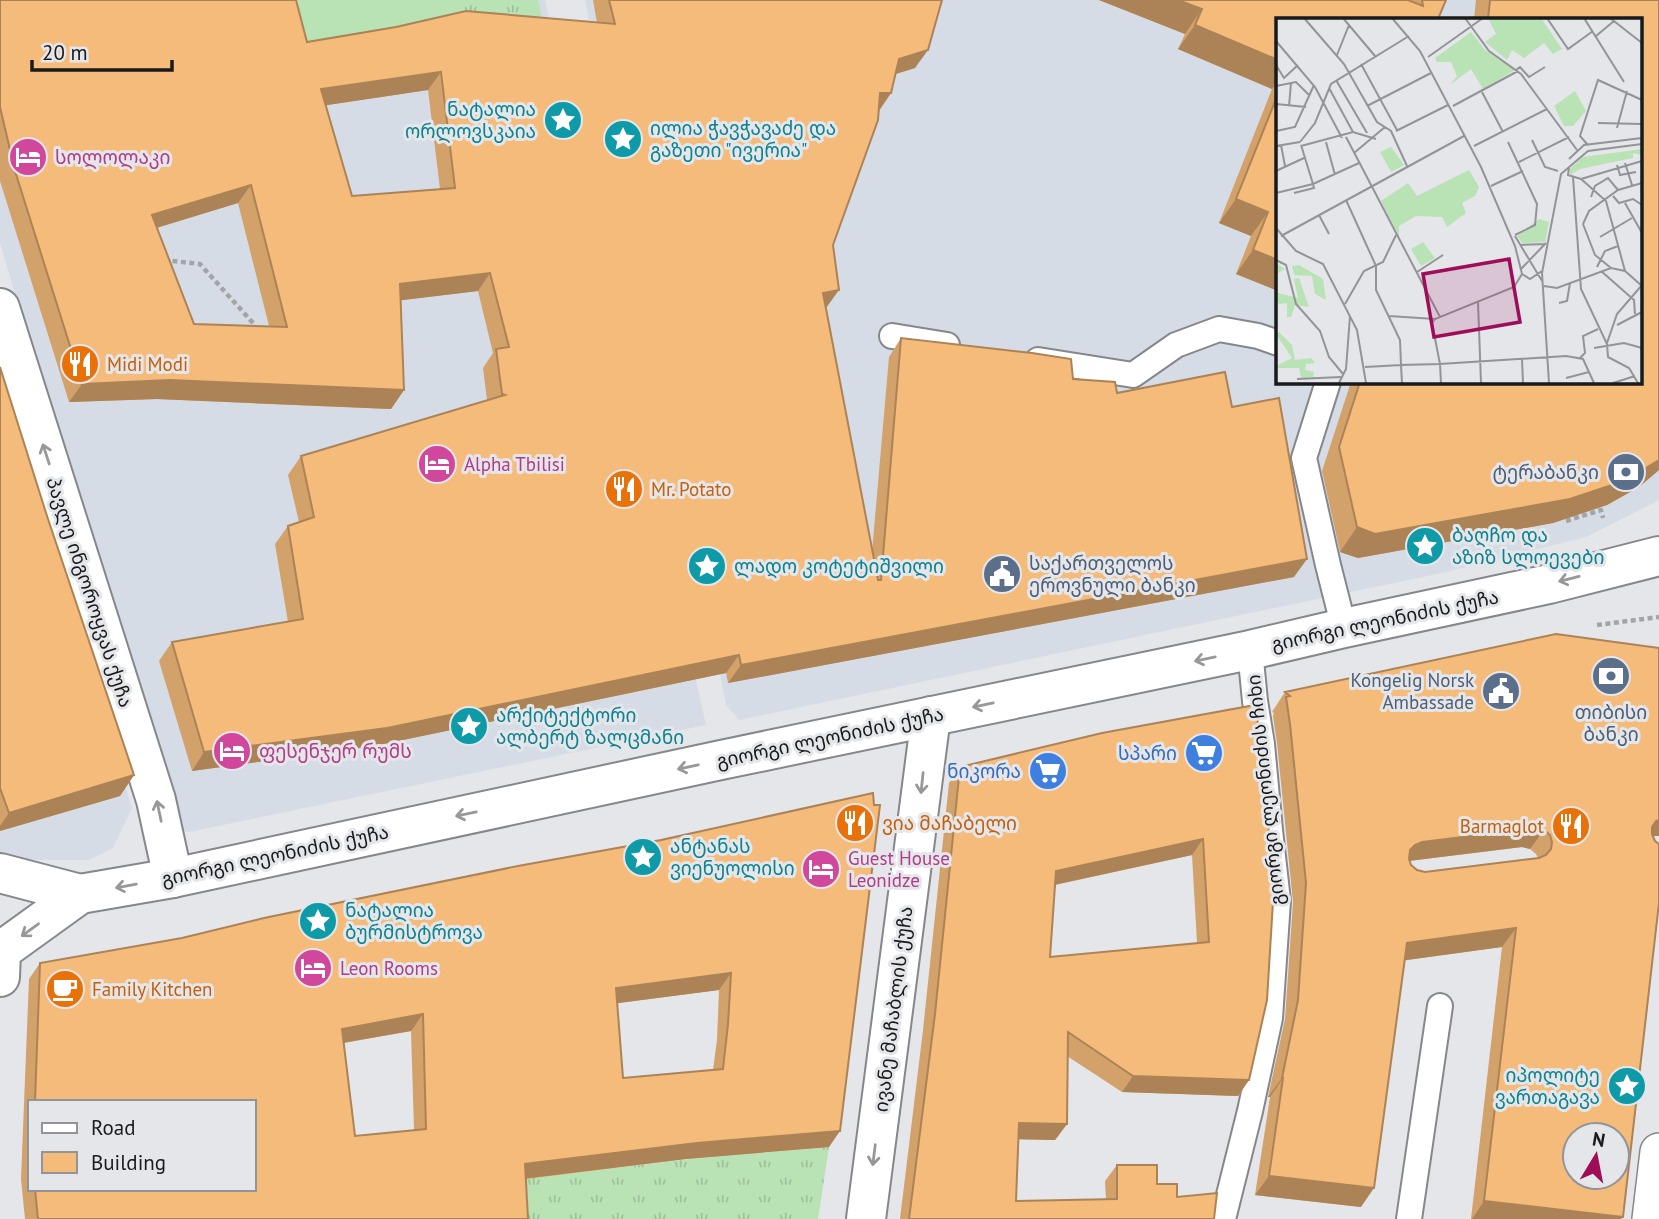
<svg xmlns="http://www.w3.org/2000/svg" width="1659" height="1219" font-family="'PT Sans','Noto Sans Georgian',sans-serif">
<defs>
<pattern id="grass-tufts" width="24" height="20" patternUnits="userSpaceOnUse" patternTransform="scale(1.75)"><rect width="24" height="20" fill="#b9e2b5"/><path d="M3 7l-1-3M5 7V3M7 7l1-3M15 17l-1-3M17 17v-4M19 17l1-3" fill="none" stroke="#9ec19b"/></pattern>
</defs>
<rect width="100%" height="100%" fill="#e4e6ea"/>
<!-- built -->
<path fill="#d6dce6" fill-rule="evenodd" d="M0,0H545L706,725L189,832L175,830L0,243Z
M585,0H1659V500L1586,537L1442,573L739,720L726,705L661,376ZM1278,19H1640V382H1278Z
M0,432L118,764L132,808L113,848L89,860H0Z"/>
<!-- grass -->
<path fill="url(#grass-tufts)" d="M452,0H538L543,23L457,19Z
M829,1147L818,1219H516L513,1180L698,1158Z"/>
<!-- pitch -->
<path fill="#b9e2b5" d="M287,0H452L457,19L298,47Z"/>
<g fill="none" stroke-linecap="round" stroke-linejoin="round">
<defs>
<path id="service" d="M892,336L947,345
M1038,360L1133,375L1176,345L1219,329L1258,336L1278,343
M1328,382L1304,458L1328,565L1344,628
M1223,1219L1250,1111L1270,1018L1278,901L1270,830L1262,744L1255,701L1250,650
M1409,1219L1440,1006"/>
<path id="pedestrian" d="M1651,1219L1659,1152"/>
<path id="minor" d="M0,308L156,800L173,878
M0,873L80,894
M866,1219L931,716"/>
<path id="secondary" d="M0,977L1,951L80,894L173,878L721,760L1250,650L1344,628L1549,584L1659,556"/>
</defs>
<!-- service casing -->
<use href="#service" stroke="#85878a" stroke-width="28"/>
<!-- pedestrian casing -->
<use href="#pedestrian" stroke="#85878a" stroke-width="40"/>
<!-- minor casing -->
<use href="#minor" stroke="#85878a" stroke-width="42"/>
<!-- secondary casing -->
<use href="#secondary" stroke="#85878a" stroke-width="42"/>
<!-- path -->
<path stroke="#a3a4a7" stroke-width="4.5" stroke-dasharray="5 3.5" stroke-linecap="butt" d="M164,260L200,264L253,323
M1566,521L1601,510L1603,518
M1597,625L1659,617"/>
<!-- service -->
<use href="#service" stroke="#fff" stroke-width="24"/>
<!-- pedestrian -->
<use href="#pedestrian" stroke="#fff" stroke-width="37"/>
<!-- minor -->
<use href="#minor" stroke="#fff" stroke-width="38"/>
<!-- secondary -->
<use href="#secondary" stroke="#fff" stroke-width="38"/>
</g>
<!-- wall -->
<path fill="#d3a16a" fill-rule="evenodd" d="M0,0L307,42L597,23L593,0H942L915,68L895,74L891,93L879,111L833,245L826,309L872,552L889,357L901,338L1073,379L1117,393L1232,407L1294,577L728,683L726,673L374,746L192,771L159,661L172,642L288,622L275,544L288,526L299,522L288,475L301,456L487,400L483,368L493,353L478,291L401,300L404,390L391,409L157,399L69,402L0,181ZM428,90L440,189L352,196L326,105ZM238,203L269,326L194,324L157,228Z
M1099,0H1446L1438,19H1278V291L1236,274L1251,236L1219,223L1272,89L1178,49L1185,34Z
M1476,0H1659V470L1639,487L1607,505L1553,523L1358,558L1340,552L1322,471L1351,382H1640V19H1474Z
M0,367L47,516L134,775L120,796L0,831Z
M1659,648V836H1653L1621,1219H1471L1502,947L1404,960L1361,1207L1255,1195L1270,1097H1268L1285,1019L1293,902L1277,743L1273,716L1274,713L1272,712L1285,692ZM1522,847L1530,849L1536,854L1538,858L1425,872L1417,870L1411,865L1409,861Z
M1255,705L1249,1080L1238,1096L1122,1092L1067,1056V1124L1055,1140L1019,1139L1016,1201L1106,1199L1105,1181L1117,1165L1157,1184L1177,1197L1214,1219H900L923,1030L949,783L960,767ZM1192,855L1197,943L1050,957L1055,885Z
M661,840L829,1147L686,1159L526,1179L528,1219H25L21,1179L29,979L40,963L182,938ZM719,990L717,1040L713,1070L623,1078L617,1003ZM411,1031L414,1130L355,1136L344,1043ZM30,1102H254V1189H30Z"/>
<!-- shaded-wall -->
<path fill="#ac8356" d="M1099,0H1178L1202,9L1185,34Z
M1195,25L1278,60V81L1272,89L1178,49Z
M928,50L915,68L886,77L899,59Z
M441,72L428,90L308,108L321,89Z
M880,93H891L878,112Z
M251,185L238,203L139,233L152,215Z
M1236,199L1268,212L1251,236L1219,223Z
M1253,250L1278,260V291L1236,274Z
M490,273L478,291L387,302L400,284Z
M839,290L826,308L823,293Z
M170,380L404,390L391,409L157,399L69,402L82,384Z
M1659,460V470L1639,487L1607,505L1553,523L1358,558L1340,552L1357,527Z
M1307,559L1294,577L728,683L741,665Z
M739,655L726,673L374,746L192,771L204,752Z
M134,775L120,796L0,831V826L9,813Z
M1659,820V836H1651L1643,840L1656,821Z
M1536,828L1544,830L1530,849L1522,847L1408,861L1410,850L1415,845L1422,842Z
M1203,839L1192,855L1044,887L1056,871Z
M1516,928L1502,947L1393,962L1407,943Z
M731,973L719,990L604,1005L616,988Z
M423,1014L411,1031L330,1045L342,1029Z
M1133,1076L1249,1080L1238,1096L1122,1092Z
M1282,1078H1283L1270,1097H1268Z
M1019,1123L1067,1124L1055,1140L1008,1139Z
M840,1131L829,1147L686,1159L513,1180L525,1164L697,1143Z
M1269,1176L1374,1188L1361,1207L1255,1195Z
M1484,1201L1623,1217L1621,1219H1472Z"/>
<!-- building -->
<path fill="#f5bb7b" stroke="#ac8356" stroke-width="2" fill-rule="evenodd" d="M0,0H296L307,42L396,27L466,11L615,24L609,0H942L928,50L899,59L891,93H880L878,120L833,245L839,290L823,293L878,580H881L901,338L1032,353L1071,359L1073,379L1115,382L1117,393L1225,372L1232,407L1279,398L1307,559L741,665L739,655L387,728L204,752L172,642L303,619L288,526L314,517L301,456L505,395L502,394L496,349L509,347L490,273L400,284L404,390L170,380L82,384L15,171L0,107ZM441,72L455,188L352,196L321,89ZM251,185L287,327L194,324L152,215Z
M1178,0H1408L1423,6L1422,0H1446L1438,19H1278V60L1195,25L1202,9Z
M1490,0H1659V460L1624,481L1570,499L1375,534L1357,527L1339,447L1360,382H1640V19H1488Z
M1278,94V260L1253,250L1268,212L1236,199Z
M0,367L47,516L134,775L9,813L0,788Z
M1556,634L1659,648V820L1656,821L1652,827V834L1655,841L1659,844V903L1623,1217L1484,1201L1516,928L1407,943L1374,1188L1269,1176L1283,1078H1282L1298,1000L1306,883L1290,724L1286,697L1290,696L1285,692ZM1536,828L1544,830L1550,835L1552,842L1551,849L1546,855L1539,858L1425,872L1417,870L1411,865L1409,859L1410,850L1415,845L1422,842ZM1575,1135H1617V1177H1575Z
M1255,705L1259,730L1274,885L1267,1000L1249,1080L1133,1076L1068,1032L1067,1124L1019,1123L1016,1201L1117,1199V1165H1157V1184H1177V1197L1217,1193L1214,1219H909L935,1014L960,767L1102,733ZM1203,839L1209,942L1050,957L1056,871Z
M873,793L874,805H880L840,1131L697,1143L525,1164L528,1219H38L35,1189H254V1102H35L40,963L182,938L264,918L518,866L661,840ZM731,973L728,1024L723,1069L623,1078L616,988ZM423,1014L426,1129L355,1136L342,1029Z"/>
<!-- one-way arrows -->
<defs><path id="oneway-shaft" d="M-6 0H5M1.5-3L5.5 0L1.5 3" fill="none" stroke-width="1.6" stroke-linecap="round" stroke-linejoin="round" transform="scale(1.75)"/></defs>
<g stroke="#989898">
<use href="#oneway-shaft" transform="translate(46 454) rotate(-108)"/>
<use href="#oneway-shaft" transform="translate(1569 579) rotate(166)"/>
<use href="#oneway-shaft" transform="translate(1205 659) rotate(168)"/>
<use href="#oneway-shaft" transform="translate(983 705) rotate(168)"/>
<use href="#oneway-shaft" transform="translate(688 767) rotate(168)"/>
<use href="#oneway-shaft" transform="translate(922 783) rotate(96)"/>
<use href="#oneway-shaft" transform="translate(159 811) rotate(-102)"/>
<use href="#oneway-shaft" transform="translate(466 814) rotate(168)"/>
<use href="#oneway-shaft" transform="translate(126 886) rotate(170)"/>
<use href="#oneway-shaft" transform="translate(30 930) rotate(144)"/>
<use href="#oneway-shaft" transform="translate(874 1155) rotate(97)"/>
</g>
<!-- icons -->
<defs>
<symbol id="sight-disc" viewBox="-11 -11 22 22"><circle r="9.5" fill="#0f9aa8" stroke="#e4e6ea"/><path d="M0-6L1.8-2.2L6-1.7L2.9 1.2L3.7 5.4L0 3.3L-3.7 5.4L-2.9 1.2L-6-1.7L-1.8-2.2Z" fill="#fff"/></symbol>
<symbol id="hotel-disc" viewBox="-11 -11 22 22"><circle r="9.5" fill="#d1479c" stroke="#e4e6ea"/><path d="M-6-4.5h1.5V1H6V5H4.5V3h-9V5H-6ZM-4 0a1.8 1.8 0 1 1 3.6 0ZM.5 0V-2.5h3Q6-2.5 6 0Z" fill="#fff"/></symbol>
<symbol id="restaurant-disc" viewBox="-11 -11 22 22"><circle r="9.5" fill="#e8710a" stroke="#e4e6ea"/><path d="M-5-6h1v4h1v-4h1v4h1v-4h1v5L-1.5 .5V6h-2V.5L-5-1ZM5-6V6H3V1.5H1.5Q1.5-4 5-6Z" fill="#fff"/></symbol>
<symbol id="bank-disc" viewBox="-11 -11 22 22"><circle r="9.5" fill="#5c6f8a" stroke="#e4e6ea"/><path d="M-6-4H6V4H-6ZM0-2.3a2.3 2.3 0 1 0 0 4.6a2.3 2.3 0 1 0 0-4.6Z" fill="#fff"/></symbol>
<symbol id="civic-disc" viewBox="-11 -11 22 22"><circle r="9.5" fill="#5c6f8a" stroke="#e4e6ea"/><path d="M-.6-6.5H3V-4.5H.6V-3L4-1V1h2V6H-6V1h2V-1L-.6-3ZM-1.2 2.5V6h2.4V2.5Z" fill="#fff"/></symbol>
<symbol id="supermarket-disc" viewBox="-11 -11 22 22"><circle r="9.5" fill="#3f7fe0" stroke="#e4e6ea"/><path d="M-6-5.5h2.5l.6 2H6L4.5 2H-2.5L-4.4-4H-6ZM-1.5 3.2a1.3 1.3 0 1 0 .1 0ZM3 3.2a1.3 1.3 0 1 0 .1 0Z" fill="#fff"/></symbol>
<symbol id="cafe-disc" viewBox="-11 -11 22 22"><circle r="9.5" fill="#e8710a" stroke="#e4e6ea"/><path d="M-5.5-4.5H6V0H3Q3 3.5 0 3.5H-2.5Q-5.5 3.5-5.5 0ZM3-3.2v2h1.7v-2ZM-6 4.5H4V6H-6Z" fill="#fff"/></symbol>
</defs>
<g fill-rule="evenodd">
<use href="#sight-disc" x="541" y="98" width="44" height="44"/>
<use href="#sight-disc" x="601" y="117" width="44" height="44"/>
<use href="#hotel-disc" x="6" y="135" width="44" height="44"/>
<use href="#restaurant-disc" x="58" y="342" width="44" height="44"/>
<use href="#hotel-disc" x="415" y="442" width="44" height="44"/>
<use href="#bank-disc" x="1604" y="450" width="44" height="44"/>
<use href="#restaurant-disc" x="602" y="467" width="44" height="44"/>
<use href="#sight-disc" x="1403" y="524" width="44" height="44"/>
<use href="#sight-disc" x="685" y="544" width="44" height="44"/>
<use href="#civic-disc" x="980" y="552" width="44" height="44"/>
<use href="#bank-disc" x="1589" y="654" width="44" height="44"/>
<use href="#civic-disc" x="1479" y="669" width="44" height="44"/>
<use href="#sight-disc" x="447" y="704" width="44" height="44"/>
<use href="#hotel-disc" x="210" y="729" width="44" height="44"/>
<use href="#supermarket-disc" x="1182" y="731" width="44" height="44"/>
<use href="#supermarket-disc" x="1026" y="749" width="44" height="44"/>
<use href="#restaurant-disc" x="833" y="801" width="44" height="44"/>
<use href="#restaurant-disc" x="1549" y="804" width="44" height="44"/>
<use href="#sight-disc" x="621" y="835" width="44" height="44"/>
<use href="#hotel-disc" x="799" y="847" width="44" height="44"/>
<use href="#sight-disc" x="296" y="899" width="44" height="44"/>
<use href="#hotel-disc" x="291" y="946" width="44" height="44"/>
<use href="#cafe-disc" x="43" y="967" width="44" height="44"/>
<use href="#sight-disc" x="1605" y="1064" width="44" height="44"/>
</g>
<g text-anchor="middle" stroke-width="6" stroke-linejoin="round" paint-order="stroke">
<!-- culture labels -->
<g font-size="19" fill="#0d838f" stroke="#e4e6ea" text-anchor="start">
<text x="536" y="116" text-anchor="end">ნატალია<tspan x="536" dy="22">ორლოვსკაია</tspan></text>
<text x="650" y="135">ილია ჭავჭავაძე და<tspan x="650" dy="22">გაზეთი "ივერია"</tspan></text>
<text x="1452" y="542">ბაღჩო და<tspan x="1452" dy="22">აზიზ სლოევები</tspan></text>
<text x="734" y="573">ლადო კოტეტიშვილი</text>
<text x="496" y="722">არქიტექტორი<tspan x="496" dy="22">ალბერტ ზალცმანი</tspan></text>
<text x="670" y="853">ანტანას<tspan x="670" dy="22">ვიენუოლისი</tspan></text>
<text x="345" y="917">ნატალია<tspan x="345" dy="22">ბურმისტროვა</tspan></text>
<text x="1600" y="1082" text-anchor="end">იპოლიტე<tspan x="1600" dy="22">ვართაგავა</tspan></text>
</g>
<!-- hotel labels -->
<g font-size="19" fill="#b23c85" stroke="#e4e6ea" text-anchor="start">
<text x="55" y="164">სოლოლაკი</text>
<text x="464" y="471">Alpha Tbilisi</text>
<text x="259" y="758">ფესენჯერ რუმს</text>
<text x="848" y="865">Guest House<tspan x="848" dy="22">Leonidze</tspan></text>
<text x="340" y="975">Leon Rooms</text>
</g>
<!-- food labels -->
<g font-size="19" fill="#c56008" stroke="#e4e6ea" text-anchor="start">
<text x="107" y="371">Midi Modi</text>
<text x="651" y="496">Mr. Potato</text>
<text x="882" y="830">ვია მაჩაბელი</text>
<text x="1544" y="833" text-anchor="end">Barmaglot</text>
<text x="92" y="996">Family Kitchen</text>
</g>
<!-- service labels -->
<g font-size="19" fill="#4e5e75" stroke="#e4e6ea" text-anchor="end">
<text x="1599" y="479">ტერაბანკი</text>
<text x="1029" y="570" text-anchor="start">საქართველოს<tspan x="1029" dy="22">ეროვნული ბანკი</tspan></text>
<text x="1474" y="687">Kongelig Norsk<tspan x="1474" dy="22">Ambassade</tspan></text>
<text x="1611" y="719" text-anchor="middle">თიბისი<tspan x="1611" dy="22">ბანკი</tspan></text>
</g>
<!-- street labels -->
<g font-size="19" fill="#191a1b" stroke="#e4e6ea">
<text transform="translate(90 592) rotate(72)" y="7">პავლე ინგოროყვას ქუჩა</text>
<text transform="translate(1385 620) rotate(-12)" y="7">გიორგი ლეონიძის ქუჩა</text>
<text transform="translate(830 737) rotate(-12)" y="7">გიორგი ლეონიძის ქუჩა</text>
<text transform="translate(1265 790) rotate(-96)" y="7">გიორგი ლეონიძის ჩიხი</text>
<text transform="translate(275 855) rotate(-12)" y="7">გიორგი ლეონიძის ქუჩა</text>
<text transform="translate(893 1009) rotate(-83)" y="7">ივანე მაჩაბლის ქუჩა</text>
</g>
<!-- shop labels -->
<g font-size="19" fill="#366cbe" stroke="#e4e6ea" text-anchor="end">
<text x="1177" y="760">სპარი</text>
<text x="1021" y="778">ნიკორა</text>
</g>
</g>
<!-- overview -->
<g transform="translate(1276 18)">
<rect width="366" height="366" fill="#e4e6ea"/>
<path d="M212,0H265L286,31L277,36L268,25L248,40L236,32L231,42L209,24L220,16ZM195,14L209,32L239,52L207,71L195,51L174,67L181,58L175,44H161L159,40ZM299,73L310,93L297,108H288L278,88ZM115,129L128,147L115,154L104,134ZM366,131V137L357,135V140L304,151L294,157V151L307,139ZM193,152L203,169L199,178L186,185L190,195L171,209L166,199L140,198L123,208V218L105,183L132,165L141,178ZM263,201L273,204L269,224L246,225L241,218ZM147,224L159,240L145,248L135,231Z" fill="#b9e2b5"/>
<path d="M0,245L9,251L2,255V275L22,280L18,261L23,260L33,289L19,287L15,299H11V285L3,286L0,280ZM3,314L16,327L19,342L35,340L39,345L30,346L29,352L38,354L37,359L25,360L23,350H0V342L2,347L16,340L0,316Z" fill="#b9e2b5"/>
<path d="M23,247L47,261L50,282L39,276L36,258L18,257L16,248Z" fill="#b9e2b5"/>
<path fill="none" stroke="#939497" stroke-width="2" d="M28,0L68,46L101,104L115,113L131,148M67,0L99,38M116,0L144,33L205,149L239,228L246,256L238,269L159,301L156,305L164,346L125,347L126,365M189,0L213,33L245,56L301,132M271,0L292,31L317,13M308,0L348,64M334,0L366,25M320,18L338,3M0,23L39,69L66,120M61,37L73,7M152,39L207,0M85,46L121,112M0,47L8,60L22,47M240,52L244,49L253,59L269,49M60,62L91,115M0,68L20,64L34,78M53,70L77,114M206,74L227,114M0,86L30,89M13,88L15,65M91,88L155,55M177,88L242,53M322,105L366,106M341,110L351,73M0,113L19,109L38,67M120,113L172,87M70,119L164,299M256,122L269,149L282,153M24,124L39,105L55,66L133,18M50,124L59,157M232,124L261,186L259,207L239,217M311,126L304,118L322,62L366,82M5,127L9,148M25,127L37,166M0,128L24,124M25,128L77,114L100,121M198,128L271,91M78,135L109,109M293,141L308,127L366,120M243,144L293,119M349,145L356,167M341,147L344,157L360,154M293,150L292,157L305,161L330,183L349,253M0,153L28,140M297,159L305,271L331,326L332,339L353,350L362,365M305,161L366,143M215,168L247,153M0,175L37,166L83,145M18,175L38,170L37,166M337,178L343,185L357,181L366,187M315,179L319,168L332,160L342,172M70,182L100,248V272L124,322L125,347L89,349M349,185L366,215M43,197L53,216M307,206L313,193L342,172L366,165M307,206L319,237L335,250M0,210L20,233L47,246L81,312L90,365M5,218L188,118M239,218L266,263M324,219L356,200M244,227L269,226M0,242L10,247L20,286L44,313L53,339L67,356M321,249L329,233L342,228M245,251L270,225M325,253L358,282L359,296M141,254L167,237M246,256L254,261L266,253M268,268L281,270L335,250L349,253L366,268M202,284L205,365M283,285L291,283L294,265M69,286L88,253L107,244L120,217M113,298L159,301M341,307L366,294M331,325L341,296L366,267M318,330L348,325L366,330M304,340L309,335L307,318L322,311M246,341L247,365M290,360L313,354M21,361L65,359M63,365L70,351L74,298M165,365L164,346L290,338L307,341L318,365M273,365L266,255L285,156L312,133L366,126M337,365L359,358"/>
<path fill="#9e0e58" fill-opacity="0.15" stroke="#9e0e58" stroke-width="3.5" d="M233,241L244,304L158,319L147,256Z"/>
<rect width="366" height="366" fill="none" stroke="#191a1b" stroke-width="3.5"/>
</g>
<!-- legend -->
<rect x="28" y="1100" width="228" height="91" fill="#e4e6ea" stroke="#939497" stroke-width="2"/>
<rect x="42" y="1123" width="35" height="10" fill="#ffffff" stroke="#939497" stroke-width="2"/>
<text x="91" y="1135" font-size="21" fill="#191a1b">Road</text>
<rect x="42" y="1152" width="35" height="21" fill="#f5bb7b" stroke="#939497" stroke-width="2"/>
<text x="91" y="1170" font-size="21" fill="#191a1b">Building</text>
<!-- north arrow -->
<g transform="translate(1596 1156) rotate(10)"><circle r="33" fill="#e4e6ea" stroke="#939497" stroke-width="2"/>
<path d="M0-5L12 26L0 18L-12 26Z" fill="#9e0e58"/>
<text y="-10" font-size="19" font-weight="bold" text-anchor="middle" fill="#191a1b">N</text>
</g>
<!-- scale -->
<path d="M32 60v10h140v-10" fill="none" stroke="#191a1b" stroke-width="3.5"/>
<text x="42" y="60" font-size="21" fill="#191a1b" stroke="#e4e6ea" stroke-width="5" paint-order="stroke">20 m</text>
</svg>
